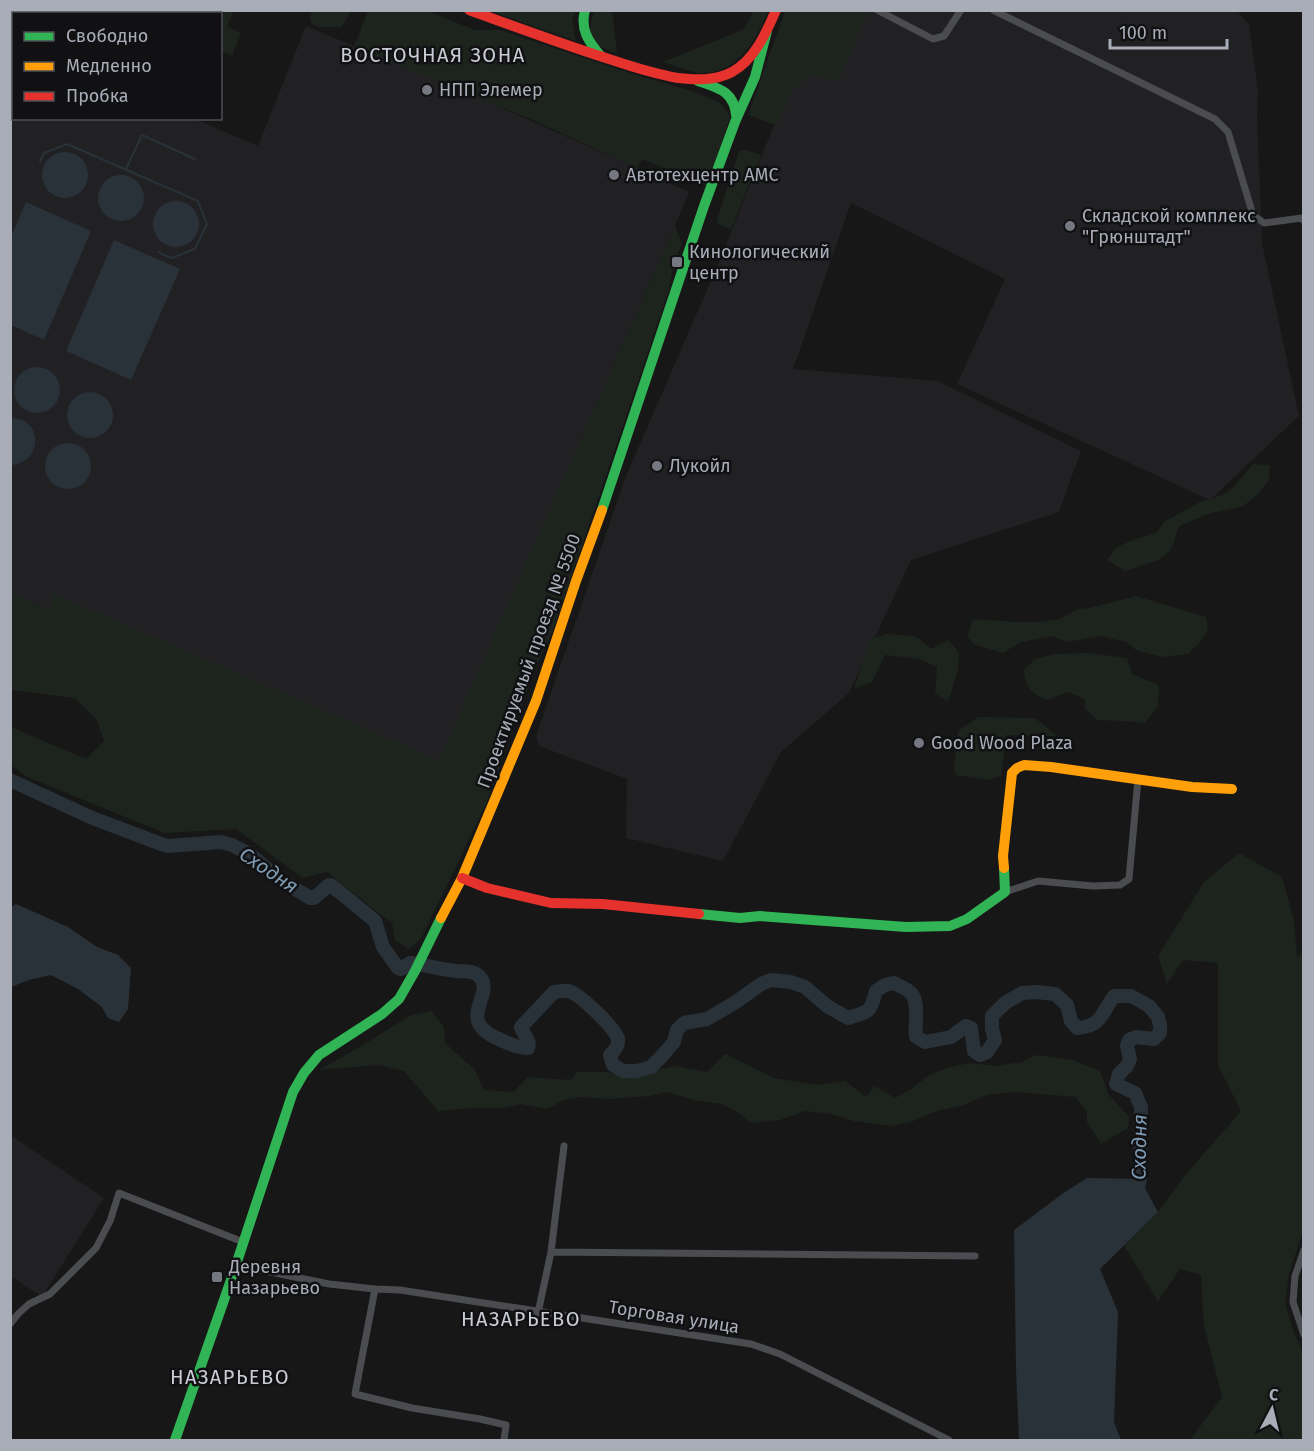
<svg xmlns="http://www.w3.org/2000/svg" width="1314" height="1451" font-family="'Fira Sans',sans-serif">
<rect width="100%" height="100%" fill="#171717"/>
<!-- built -->
<path fill="#212123" d="M1236,10L1249,24L1258,91L1257,117L1262,243L1299,416L1210,500L957,384L1005,279L851,203L793,369L938,381L1081,451L1059,512L911,560L849,693L781,752L723,861L626,838L627,779L539,746L536,736L626,476L717,267L788,90L829,11Z
M11,11H201L200,14H14V118L195,119L258,146L306,26L479,98L628,164L689,192L675,226L439,761L55,595L48,609L16,595L11,609Z
M10,1135L104,1198L42,1297L11,1276Z"/>
<!-- green -->
<path fill="#1d241e" d="M865,10L868,12L839,80L812,76L792,90L777,126L748,115L785,11Z
M193,11H234L227,26L241,33L232,56L221,51L220,14L192,13Z
M312,11V10L351,11L345,22L341,27H319L312,24L310,18Z
M368,11H427L475,30H500L633,74L695,92L719,102L726,109L730,117L707,186L642,159L637,168L537,122L354,47Z
M489,11H576L572,20L576,41Z
M595,11H612L617,53C591,44 584,38 595,11Z
M753,11H768C756,41 737,74 700,73C689,72 674,65 663,62L742,30L749,20Z
M746,150L761,155L731,229L719,225L717,220L739,151Z
M675,226L682,244L673,266L669,290L554,628L535,670L487,802L421,939L409,949L395,940L392,922L386,919L327,872L303,878L236,829L165,833L27,777L11,765V727L86,759L104,741L97,720L75,698L11,690L10,609L15,594L48,609L54,594L439,760Z
M1253,464L1270,465L1269,480L1257,495L1242,507L1210,513L1179,526L1171,550L1158,560L1125,571L1107,560L1117,547L1133,540L1156,533L1164,522L1200,502L1222,495L1233,488Z
M1136,596L1206,617L1208,630L1201,641L1188,654L1161,657L1136,650L1126,642L1100,636L1067,642L1052,636L1021,642L1003,653L973,644L967,636L973,619L1016,622H1040L1060,619L1077,609L1090,608Z
M886,634L915,636L932,649L948,640L959,652L958,670L948,702L935,693L937,667L920,659L885,655L872,682L854,689L870,639Z
M1088,653L1127,658L1132,674L1159,685L1158,706L1145,723L1124,721L1097,720L1085,708V699L1067,692L1047,700C1031,694 1025,687 1024,670L1035,659L1055,654Z
M978,717L1035,718L1057,736L1006,735L1001,776L990,780L956,775L954,766L958,731Z
M1239,853L1282,877L1294,920L1297,957L1303,953V1231L1289,1274L1285,1303L1293,1329L1303,1354V1440H1190L1222,1397L1204,1325L1201,1275L1180,1269L1158,1301L1124,1246L1158,1212L1186,1174L1241,1111L1218,1065V963L1183,960L1167,984L1158,956L1204,882Z
M432,1011L444,1027L445,1043L475,1070L484,1090L513,1092L528,1077L571,1080L577,1072H604L629,1075L676,1066L707,1072L725,1054L774,1078L817,1085L845,1081L866,1097L874,1086L895,1098L911,1089L929,1075L949,1067L970,1063L995,1066L1022,1062L1036,1055L1073,1060L1100,1071L1108,1094L1129,1117L1128,1128L1101,1144L1087,1122V1112L1075,1097L1015,1092L987,1095L961,1106L936,1111L911,1122L891,1126L854,1121L831,1114L805,1111L780,1120L751,1123L737,1112L722,1104L698,1101L666,1092L650,1096L610,1099L580,1097L564,1100L547,1109L521,1104L503,1108H473L438,1111L404,1071L379,1065L319,1070L363,1045L411,1015Z"/>
<!-- water -->
<path fill="#2a3239" d="M42 175a23 23 0 1 1 46 0a23 23 0 1 1-46 0Z
M98 198a23 23 0 1 1 46 0a23 23 0 1 1-46 0Z
M153 224a23 23 0 1 1 46 0a23 23 0 1 1-46 0Z
M26,202L91,231L44,340L11,325V237Z
M114,240L180,269L131,380L66,351Z
M14 390a23 23 0 1 1 46 0a23 23 0 1 1-46 0Z
M67 415a23 23 0 1 1 46 0a23 23 0 1 1-46 0Z
M11,418C43,418 44,462 11,465Z
M45 466a23 23 0 1 1 46 0a23 23 0 1 1-46 0Z
M16,904L68,927L97,947L118,955L131,968L128,1009L119,1022L108,1018L102,1007L78,989L51,975L29,980L11,987V907Z
M1087,1178L1140,1179L1158,1212L1100,1269L1118,1312L1114,1422L1121,1440H1019L1016,1369L1014,1230L1062,1194Z"/>
<g fill="none" stroke-linecap="round" stroke-linejoin="round">
<!-- stream -->
<path stroke="#2a3239" stroke-width="2" d="M40,161L44,153L67,144L198,201L207,224L195,249L171,258L158,252
M126,169L142,135L195,159"/>
<!-- river -->
<path stroke="#2a3239" stroke-width="14" d="M10,780L90,817L161,844L168,846L221,842L232,845L251,855L278,878L310,898H314L329,885H331L375,921L383,947L398,968L401,969L410,963C425,965 440,969 456,971C463,972 472,970 478,975C499,994 451,1020 501,1040C510,1044 518,1048 528,1048C531,1040 523,1034 521,1027L554,992C558,992 564,990 568,991C578,992 616,1029 618,1039C619,1046 615,1050 610,1055L613,1065L623,1071H637L651,1067L662,1056L674,1042L677,1030L684,1023L707,1019L736,1002L761,984L771,980L791,982L805,987L827,1006L848,1018C869,1011 870,1014 876,991L885,985L894,983C900,986 907,989 911,993C920,1002 914,1026 916,1037L925,1042L951,1037L966,1026L971,1028L974,1051L980,1055L987,1052L995,1040L992,1029V1016L1005,1003L1022,993L1036,992L1055,994L1067,1005L1071,1021L1077,1028C1102,1026 1101,1014 1114,996H1131L1149,1006L1158,1017L1160,1025V1033L1154,1039L1136,1037L1129,1040L1127,1046L1130,1059L1127,1066L1119,1074L1116,1084L1135,1093L1141,1107L1140,1179L1136,1197"/>
<!-- street -->
<path stroke="#4b4c50" stroke-width="7" d="M877,10L933,39L944,36L961,10
M993,10L1215,119L1228,132L1253,215L1264,223L1302,218L1304,221
M1005,892L1038,881L1093,886L1120,885L1129,879L1138,779
M1304,1250L1295,1276L1293,1302L1304,1335
M551,1252L975,1256
M236,1265L329,1284L375,1289L400,1290L751,1344L780,1354L949,1440
M375,1289L355,1394L412,1408L480,1419L506,1425L504,1440
M538,1313L551,1252L564,1146
M10,1324L18,1314L29,1304L50,1294L96,1248L110,1221L119,1193L243,1242"/>
<!-- fast -->
<path stroke="#30b455" stroke-width="10" d="M585,10C580,29 588,41 600,55
M698,81C718,88 734,91 736,115
M602,510L704,206L735,122L755,77L767,31
M699,914L740,918L760,916L906,927L950,926L967,919L1005,892L1004,868
M175,1440L231,1280L293,1092L304,1073L319,1055L382,1014L399,999L415,971L441,918"/>
<!-- slow -->
<path stroke="#ff9f0a" stroke-width="10" d="M1004,868L1003,856L1012,773L1017,768L1024,765L1051,767L1192,787L1232,789
M441,918L462,878L536,701L576,581L602,510"/>
<!-- jam -->
<path stroke="#e5322d" stroke-width="10" d="M469,10C516,27 564,45 612,60C633,67 655,74 678,78C696,80 715,81 732,72C755,59 766,33 776,10
M462,878L487,888L551,903L603,904L699,914"/>
</g>
<!-- markers -->
<g fill="#757880" stroke="#111113" stroke-width="2">
<circle cx="427" cy="90" r="6"/>
<circle cx="614" cy="175" r="6"/>
<circle cx="1070" cy="226" r="6"/>
<rect x="671" y="256" width="12" height="12" rx="3"/>
<circle cx="657" cy="466" r="6"/>
<circle cx="919" cy="743" r="6"/>
<rect x="211" y="1271" width="12" height="12" rx="3"/>
</g>
<g text-anchor="middle" stroke-width="5" stroke-linejoin="round" paint-order="stroke">
<!-- poi labels -->
<g font-size="18" fill="#a8adb8" stroke="#111113" text-anchor="start">
<text x="439" y="96">НПП Элемер</text>
<text x="626" y="181">Автотехцентр АМС</text>
<text x="1082" y="222">Складской комплекс<tspan x="1082" dy="21">"Грюнштадт"</tspan></text>
<text x="689" y="258">Кинологический<tspan x="689" dy="21">центр</tspan></text>
<text x="669" y="472">Лукойл</text>
<text x="931" y="749">Good Wood Plaza</text>
<text x="229" y="1273">Деревня<tspan x="229" dy="21">Назарьево</tspan></text>
</g>
<!-- street labels -->
<g font-size="18" fill="#a8adb8" stroke="#111113">
<text transform="translate(529 661) rotate(-70)" y="6">Проектируемый проезд № 5500</text>
<text transform="translate(674 1317) rotate(9)" y="6">Торговая улица</text>
</g>
<!-- neighbourhood labels -->
<g font-size="20" letter-spacing="1.5" fill="#c9ccd4" stroke="#111113">
<text x="433" y="62">ВОСТОЧНАЯ ЗОНА</text>
<text x="521" y="1326">НАЗАРЬЕВО</text>
<text x="230" y="1384">НАЗАРЬЕВО</text>
</g>
<!-- water labels -->
<g font-size="20" font-style="italic" fill="#7f9bb3" stroke="#111113">
<text transform="translate(269 870) rotate(34)" y="7">Сходня</text>
<text transform="translate(1139 1147) rotate(-89)" y="7">Сходня</text>
</g>
</g>
<!-- border -->
<rect width="1314" height="1451" fill="none" stroke="#a8adb8" stroke-width="24"/>
<!-- legend -->
<rect x="12" y="12" width="210" height="108" fill="#111113" stroke="#4d4f55" stroke-width="1.5"/>
<rect x="24" y="32" width="30" height="9" fill="#30b455" stroke="#4d4f55" stroke-width="1.5"/>
<text x="66" y="42" font-size="18" fill="#a8adb8">Свободно</text>
<rect x="24" y="62" width="30" height="9" fill="#ff9f0a" stroke="#4d4f55" stroke-width="1.5"/>
<text x="66" y="72" font-size="18" fill="#a8adb8">Медленно</text>
<rect x="24" y="92" width="30" height="9" fill="#e5322d" stroke="#4d4f55" stroke-width="1.5"/>
<text x="66" y="102" font-size="18" fill="#a8adb8">Пробка</text>
<!-- north arrow -->
<g transform="translate(1272 1409) rotate(7)" stroke="#111113" stroke-width="4.5" paint-order="stroke">
<path d="M0-4.5L10 22L0 15L-10 22Z" fill="#a8adb8"/>
<text y="-9" font-size="16" font-weight="bold" text-anchor="middle" fill="#a8adb8">С</text>
</g>
<!-- scale -->
<path d="M1110 39v9h117v-9" fill="none" stroke="#a8adb8" stroke-width="3"/>
<text x="1119" y="39" font-size="18" fill="#a8adb8" stroke="#111113" stroke-width="4.5" paint-order="stroke">100 m</text>
</svg>
